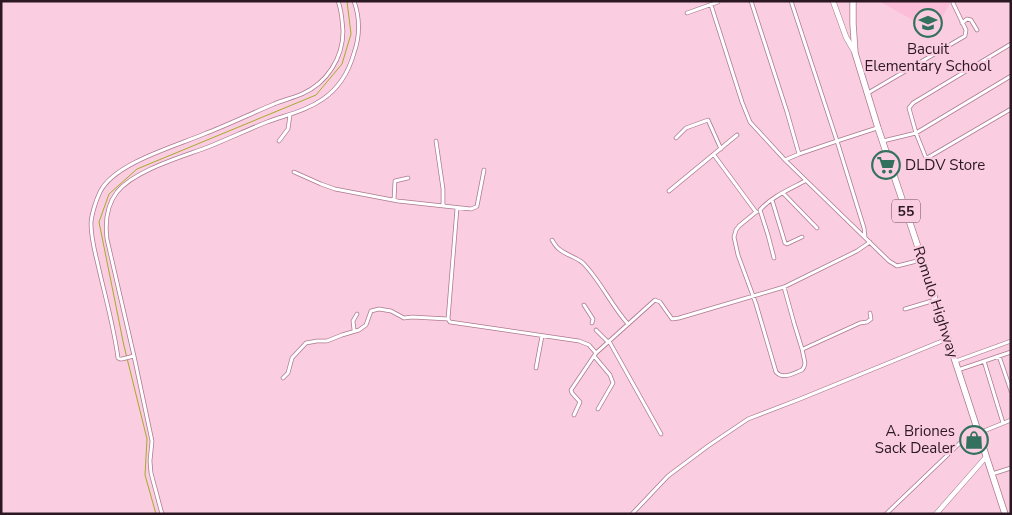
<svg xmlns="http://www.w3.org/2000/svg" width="1012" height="515" font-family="'Nunito Sans',sans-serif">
<rect width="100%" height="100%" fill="#facde0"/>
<!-- built -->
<path fill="#fcbdd9" d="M879,1H951L934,32Z"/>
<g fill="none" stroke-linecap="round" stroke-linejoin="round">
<!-- stream -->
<path stroke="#a7aa29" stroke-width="1" d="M156,514L145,475L147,439L124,346L99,222L109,194L137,169L316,95L342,64L351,34L347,1"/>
<defs>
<path id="minor" d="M751,1L787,112L799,154L837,141L791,1
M711,5L742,102L750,122L785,160
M687,13L718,2
M962,23L967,19L971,20L977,30
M1011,44L913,103L909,108L916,133L926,158L929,157L1011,109
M868,93L965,36L966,30L953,3V1
M676,138L686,128L708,120L721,149
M279,141L288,129L290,115
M436,141L443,189V206
M883,141L916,133L1011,76
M799,154L785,160L889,261L897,266L921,260
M714,155L756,212H757
M294,172L321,184L335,189L398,201L471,209L476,207L477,206L484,170
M669,191L737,135
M783,193L817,228
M394,200L395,181L408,178
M772,200L785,243L787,244L802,237
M457,208L448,319L450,322L579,341L589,345L596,353L655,300L660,302L672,319L679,318L784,287L857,251L870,242
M756,212L739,226L736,230L734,237L738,255L756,304L776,372C783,380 794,373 802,370L804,367L805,363L802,349L794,323L784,287
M865,237L864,228L837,141L877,128
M552,240C554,243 556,247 559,249C566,255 576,257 583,263C600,280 611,305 628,324
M774,258L768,235L760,210C771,197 790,189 805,181
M584,305L593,319L592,323
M905,309L935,300
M354,330L353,321L357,314
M596,330L608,342
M609,341L661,434
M803,349L860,323L867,322L871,319L870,313
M134,356L122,359H120L118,358C114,327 105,296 98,265C95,252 91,238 91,224C91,216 96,200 100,192C114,163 176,146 204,134C228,125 250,114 274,104C283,100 293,98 302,94C327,83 343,58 343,31C342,21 342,11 338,1
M594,356L610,375L613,383L598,409
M999,356L1011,391
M956,361L1011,341
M984,361L1003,423
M536,368L542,336
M958,370L1011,352
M283,378L288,373L292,358L306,343L317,341H327L342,335L359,330L366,325L371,311L379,309L391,311L404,318L412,317L448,319
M574,415L580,402L572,393L571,390L596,353
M979,433L1011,420
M992,474L1011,468
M162,514L151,473L150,461L152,441L134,356L107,239C105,223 107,205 117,192C135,170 182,157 208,147C228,139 247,130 267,122C286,115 306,111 323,99C339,88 349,71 354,53C360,36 360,18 354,1
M632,514L668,476L708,446L748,419L800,399L947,339
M886,514L960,443L977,430"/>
<path id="tertiary" d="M936,514L986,457"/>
<path id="secondary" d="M833,1L846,37L854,51"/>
<path id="trunk" d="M853,1V24L855,53L878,128L915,238L1005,514"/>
</defs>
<!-- minor casing -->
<use href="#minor" stroke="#ac7990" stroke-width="4.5"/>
<!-- tertiary casing -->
<use href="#tertiary" stroke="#ac7990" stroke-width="5.5"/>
<!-- secondary casing -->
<use href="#secondary" stroke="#ac7990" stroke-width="6"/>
<!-- trunk casing -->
<use href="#trunk" stroke="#ac7990" stroke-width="7"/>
<!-- minor -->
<use href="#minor" stroke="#fff" stroke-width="3"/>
<!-- tertiary -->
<use href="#tertiary" stroke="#fff" stroke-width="4.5"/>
<!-- secondary -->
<use href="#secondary" stroke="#fff" stroke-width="5"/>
<!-- trunk -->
<use href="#trunk" stroke="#fff" stroke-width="5.5"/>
</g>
<!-- icons -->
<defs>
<symbol id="school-ring" viewBox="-11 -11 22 22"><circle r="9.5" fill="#facde0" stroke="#33715e" stroke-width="1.5"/><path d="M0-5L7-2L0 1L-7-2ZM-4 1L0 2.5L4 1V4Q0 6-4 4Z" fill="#33715e"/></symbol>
<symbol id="supermarket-ring" viewBox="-11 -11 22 22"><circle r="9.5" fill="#facde0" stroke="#33715e" stroke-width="1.5"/><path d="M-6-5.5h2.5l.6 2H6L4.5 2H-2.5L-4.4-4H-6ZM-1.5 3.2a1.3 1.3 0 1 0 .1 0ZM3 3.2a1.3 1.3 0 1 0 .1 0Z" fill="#33715e"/></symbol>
<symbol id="shop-ring" viewBox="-11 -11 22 22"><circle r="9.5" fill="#facde0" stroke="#33715e" stroke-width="1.5"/><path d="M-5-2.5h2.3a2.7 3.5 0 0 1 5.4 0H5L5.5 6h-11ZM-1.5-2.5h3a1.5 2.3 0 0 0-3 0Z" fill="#33715e"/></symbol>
</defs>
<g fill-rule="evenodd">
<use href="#school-ring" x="912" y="7" width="32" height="32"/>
<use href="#supermarket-ring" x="870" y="149" width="32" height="32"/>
<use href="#shop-ring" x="958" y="424" width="32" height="32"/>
</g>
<g text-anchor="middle" stroke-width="4.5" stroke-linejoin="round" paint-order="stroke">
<!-- shield labels -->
<rect fill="#facde0" stroke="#6a4e5b" stroke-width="1" x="892" y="199.5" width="28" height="23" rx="4"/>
<g font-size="14" font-weight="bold" fill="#2c1822">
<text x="906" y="216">55</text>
</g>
<!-- poi labels -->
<g font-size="15" fill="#2c1822" stroke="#facde0">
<text x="928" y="54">Bacuit<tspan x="928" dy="17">Elementary School</tspan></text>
<text x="905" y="170" text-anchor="start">DLDV Store</text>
<text x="955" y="436" text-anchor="end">A. Briones<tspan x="955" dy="17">Sack Dealer</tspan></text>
</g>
<!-- street labels -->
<g font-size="15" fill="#2c1822" stroke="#facde0">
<text transform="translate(936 302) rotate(72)" y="5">Romulo Highway</text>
</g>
</g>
<!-- border -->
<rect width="1012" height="515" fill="none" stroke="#2c1822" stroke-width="5"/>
</svg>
